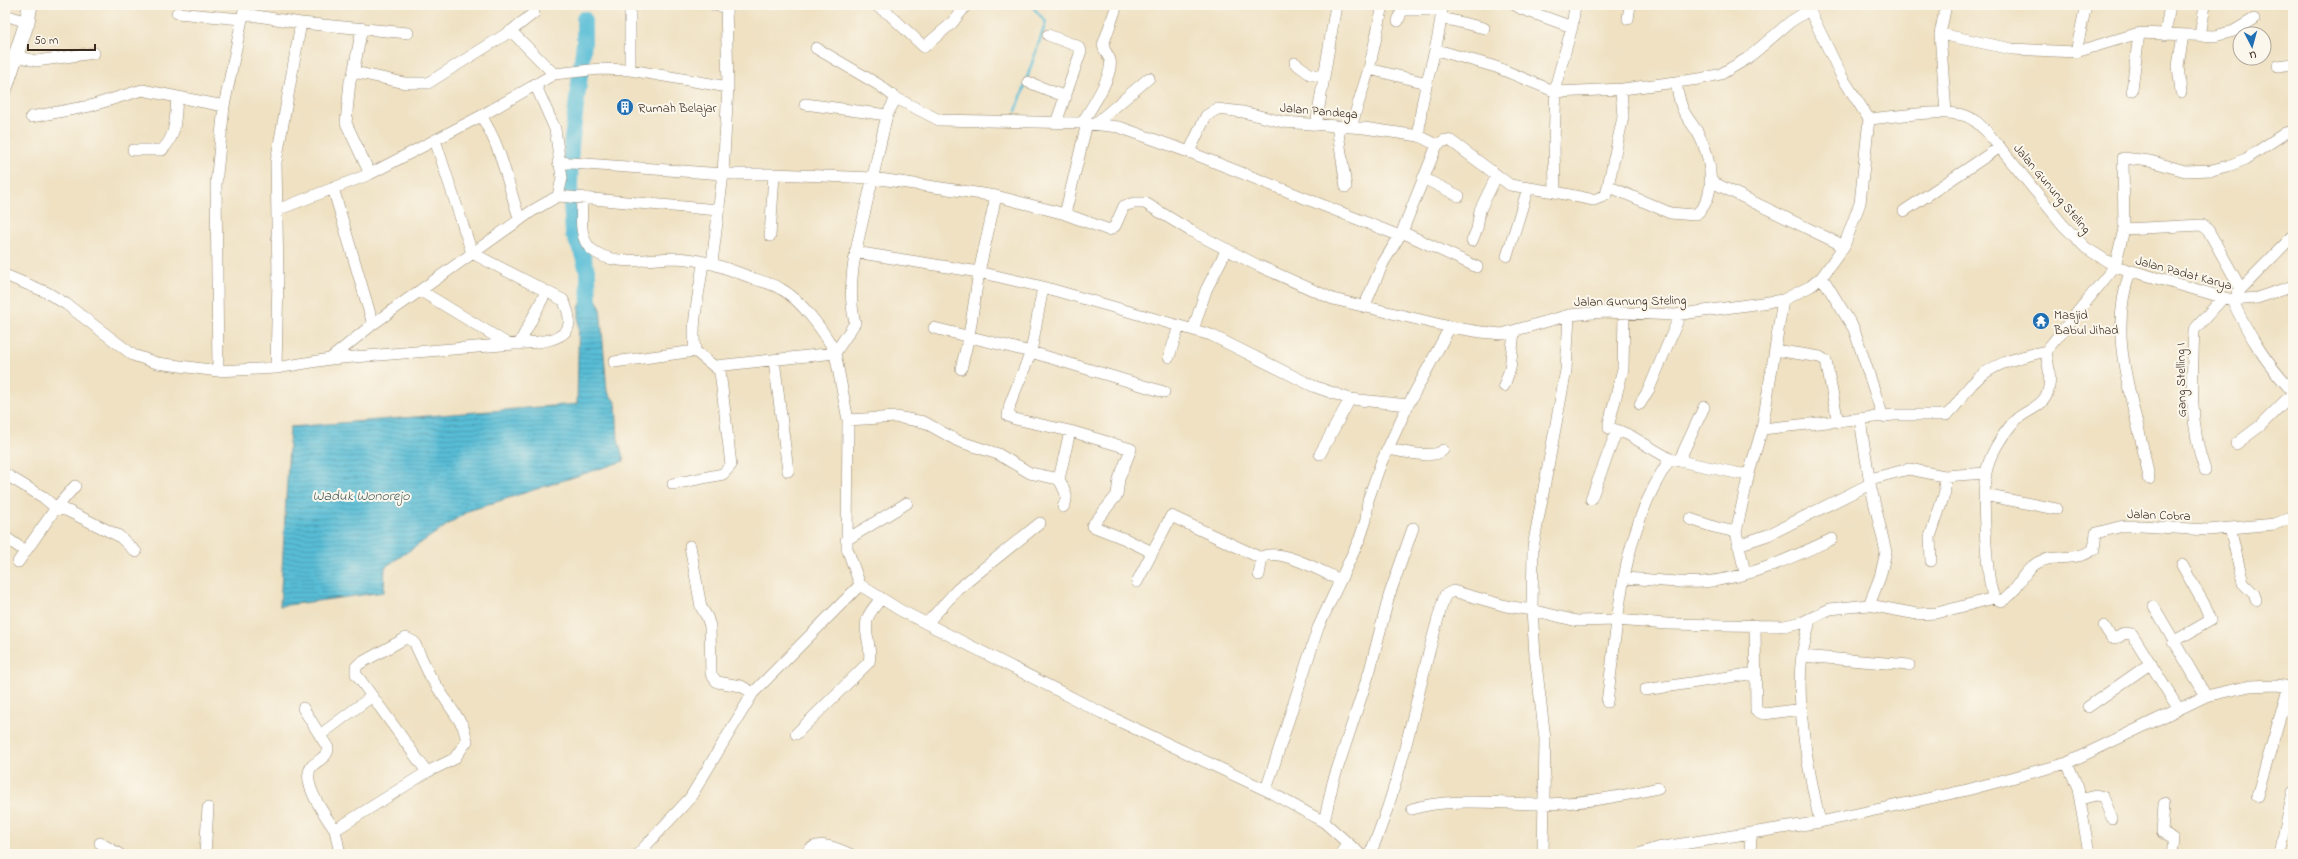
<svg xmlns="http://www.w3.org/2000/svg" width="2298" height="859" font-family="'Indie Flower',sans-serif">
<defs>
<pattern id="water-rules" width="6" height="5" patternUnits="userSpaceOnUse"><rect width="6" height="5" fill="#58bdd6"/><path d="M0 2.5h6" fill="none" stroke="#4a9aad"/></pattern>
</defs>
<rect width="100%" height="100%" fill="#fbf7ec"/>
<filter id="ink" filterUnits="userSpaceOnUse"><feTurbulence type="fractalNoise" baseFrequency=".025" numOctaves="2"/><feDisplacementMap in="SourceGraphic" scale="8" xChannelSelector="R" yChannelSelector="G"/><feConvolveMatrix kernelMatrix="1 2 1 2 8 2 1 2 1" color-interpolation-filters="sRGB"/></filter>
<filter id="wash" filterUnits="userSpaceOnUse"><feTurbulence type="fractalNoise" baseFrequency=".012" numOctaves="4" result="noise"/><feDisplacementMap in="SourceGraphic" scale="16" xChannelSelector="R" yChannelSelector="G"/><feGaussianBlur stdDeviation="0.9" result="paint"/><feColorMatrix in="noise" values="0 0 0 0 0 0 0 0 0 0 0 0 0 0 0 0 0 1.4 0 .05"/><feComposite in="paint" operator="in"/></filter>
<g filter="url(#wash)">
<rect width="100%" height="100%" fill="#efe1c2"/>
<!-- water -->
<path fill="url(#water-rules)" stroke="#4a747a" d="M588,286L600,306L607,391L616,403L618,439L624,461L468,511L385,567L384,592L280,606L290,427L577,404L579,308Z"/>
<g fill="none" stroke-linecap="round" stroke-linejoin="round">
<!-- stream -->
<path stroke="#58bdd6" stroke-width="2.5" d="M1027,78L1046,22L1031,5
M1016,111L1026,83"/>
<!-- river -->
<path stroke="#58bdd6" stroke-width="16" d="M584,19V43L571,147L570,186L573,234L582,253L588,274L589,308"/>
</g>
</g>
<g filter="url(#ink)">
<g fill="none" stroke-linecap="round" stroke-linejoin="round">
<defs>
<path id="street" d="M714,5L726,7
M875,5L889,14L924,47L952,23L966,5
M1515,5L1522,9L1572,27
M1575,5L1572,27L1556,84L1554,143L1555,192L1594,200L1606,195L1623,117L1621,90
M1946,5L1940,34L1946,113
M177,13L241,19
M244,14L301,23L408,33
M5,15L27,22
M1442,18L1484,28
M1628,19L1630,5
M1398,21L1402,10H1442
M511,31L534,13
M1940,34L2012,49L2076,52L2139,33L2215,36L2234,31L2254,19
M1048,35L1077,46L1081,51L1056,123
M2165,35L2170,5
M2200,36L2205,5
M816,48L879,85L896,98L939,120L1082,123L1119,127L1189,152L1400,236
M1437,50L1496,67L1556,92L1623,89L1699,79L1721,74L1748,58L1790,22L1809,10
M2076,52L2086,5
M16,56L36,61L94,53
M1295,63L1310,74L1324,77
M2278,66L2293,64
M1369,69L1427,83
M630,70V5
M353,74L362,28
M1028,82L1066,97
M2132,90L2139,33
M2181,92L2178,66L2183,35
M805,104L887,115
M224,106L245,5
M481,116C503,149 507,184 520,220
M31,117L90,106L142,90L224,106L216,184L218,371
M1869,119C1894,117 1942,108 1966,116C1975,119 1981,126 1988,133L2063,225L2086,248L2115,266L2232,300L2257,298L2293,286
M1082,123C1090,110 1114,75 1110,60C1108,54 1104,51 1103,45L1117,5
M1095,124L1149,78
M1316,125L1336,5
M1337,126L1346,187
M1351,127L1369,69L1383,5
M1419,136C1419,92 1440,50 1442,5
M1437,145L1445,140L1451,141L1510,185L1555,192
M133,150H162C177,136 175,117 177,98
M1189,152L1206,116L1217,109L1243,112L1283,122L1364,128L1419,136L1437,145L1402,232L1383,263L1364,307
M558,162L723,174H774L873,178L996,196L1065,214L1109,230L1115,226L1124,206L1134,203H1145L1191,231L1257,265L1333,299L1450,327L1481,332L1502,334L1569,315L1605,312L1675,315L1783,300L1811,286L1822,277L1844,246L1860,203L1869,119L1842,77L1807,5
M370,174L481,116L554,74L600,69L630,70L728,87
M1423,178L1459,196
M1710,181L1844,246
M1608,186L1670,213L1695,215C1719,197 1711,157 1698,133C1693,125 1687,118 1683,110C1679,101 1678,92 1676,83
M333,188L373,324
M558,196L718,210
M582,197C582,214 578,237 591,249C613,268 650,258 676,258C704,259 729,269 755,279C763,282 773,284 781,289C800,299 826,333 835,353L848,420L847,548L860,585L900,610L1102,713L1266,790L1324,822L1333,782L1370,670L1389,596L1413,528
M277,210L370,174L346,123L350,81L353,74L359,73L405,83H428L511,31L554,74
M1904,211L2000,147
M1065,214L1087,123
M2124,229L2202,225L2208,230L2241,289
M1402,232L1477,267
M770,236L774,174
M1472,241L1477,229L1480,210L1497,175
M855,252L979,272L1043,287L1211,335L1313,386L1350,399L1408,405L1450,327
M1507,256L1528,188
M712,263L723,174L728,87L726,5
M2130,272C2105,344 2138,408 2149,479
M5,275L46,292L66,304L133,355L157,363L218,371L276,368L330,359L538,342C567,338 577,328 563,300L472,253L435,140
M1822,277L1854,329L1883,417
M1043,287L1031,352L1010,404L1008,416L1015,419L1070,431L1131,449L1119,479L1117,495L1092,526L1125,539L1152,552
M421,291L508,344
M2237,293L2293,236
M2232,300C2250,337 2265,362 2293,392
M934,328L1031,352L1164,392
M1193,330L1206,290L1227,249
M519,344L546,292
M1775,350L1820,357L1826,361L1838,422
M1169,357L1179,326
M330,359L373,324L532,211L558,196L562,178L555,129L535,84
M774,360L788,471
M614,362L695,351
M716,366L835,353L855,323C845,282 858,242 867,202C874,173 880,144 887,115L896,98
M276,368L278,277L276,162L301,23
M961,369L969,336L979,272L996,196
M1504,386L1510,369L1514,331
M1640,404L1649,389L1680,315
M848,420L896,417L924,422L958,441L998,454L1030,473L1059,479C1064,490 1070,496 1063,507
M1860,420L1870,484L1886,552L1880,577L1869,605
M1762,429L1894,415H1946C1956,409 1963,393 1972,384C1993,362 2018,358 2046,351
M1617,430L1609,428V423L1623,369L1624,313
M2236,444L2260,426L2293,393
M1388,449C1401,451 1434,460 1443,450
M1320,454L1350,399
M1679,461L1704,407
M2205,470C2189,427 2192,376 2194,330L2222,299
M5,474L43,497L56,508L68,511L119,536L136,552
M1059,479L1070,431
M1870,479L1909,469L1944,476L1986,473
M673,484L723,474L731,465L720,371L695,351C691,320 700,292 703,262
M1984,495L2056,509
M1591,499L1617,430L1629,435L1670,459
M1690,519L1714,527L1736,532
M2230,528L2243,583L2254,594L2256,600
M5,537L25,551
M846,540L907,503
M1738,545L1768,535L1870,484
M690,546L701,607L707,617L710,626L711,674L717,682L741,686L753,693
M1931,561L1930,537L1945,492L1944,476
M18,562L56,508L75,486
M1745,573L1736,532L1749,473L1762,429L1783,300
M1259,575L1262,557C1279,547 1323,572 1340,580
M1624,578C1649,579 1677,584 1703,582C1749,578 1791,558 1832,539
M1137,582L1171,516L1261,558
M1994,598C1986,580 1982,494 1986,473C1989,457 2000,438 2011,425C2020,412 2039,410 2046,396C2053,382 2048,366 2046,351L2115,266L2124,229L2123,158L2150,161L2185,171L2212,170L2228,166L2246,159L2285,133L2293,131
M1994,598L2001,601C2015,597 2020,573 2037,563C2054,553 2076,563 2094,549L2096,533L2123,526H2141L2208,530L2275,524L2293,517
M2154,607L2206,696
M1810,619C1808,631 1804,643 1802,655C1795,705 1809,773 1820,822
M927,623L958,589L1040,523
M1755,625L1756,711L1764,714L1802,709
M2104,626L2112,638L2119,637L2124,633L2132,634L2178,708
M2173,642L2211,620L2204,604L2182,565
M1802,656L1909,665
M1645,690L1755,673
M1607,702C1619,616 1620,534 1670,459L1741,474L1749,473
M2088,707L2151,663
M303,708L328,748C328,757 318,760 312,766C299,781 326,817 335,830
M796,734L869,662C873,647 862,631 868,617C871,610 877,604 881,598
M320,735L371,697
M2067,763L2078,788L2089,854
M1266,790L1318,628L1360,538L1366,520L1368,500L1381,463L1408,405
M2257,796L2289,686
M2080,799L2096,795L2103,797L2112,818
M2164,804L2162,832L2174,839L2172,854
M1412,809C1448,797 1502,804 1540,804C1581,804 1619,797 1658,788
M1324,822L1360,854
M100,843L119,854
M205,854L208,808
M340,854L335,830L427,772L454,759L467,741L463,726L430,676L414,642L406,638L359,664L356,667V674L427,772
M638,854L690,798L753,693L860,585
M805,854C817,838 835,848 850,854
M1341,854L1347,843
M1370,854C1406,771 1418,680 1445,595L1453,591L1506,606L1532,610L1577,621L1617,620L1667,624L1784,626L1803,622L1830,609L1869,605L1917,614L1937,613L1994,598
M1543,854L1545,739L1535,655L1532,610L1533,547L1566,370L1569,315
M1639,854L1657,848L1820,822L1967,790L2067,763L2206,696L2250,686L2276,685L2293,687
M1750,854L1751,835
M2280,854L2293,792"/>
<path id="secondary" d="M5,88L27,22L30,5"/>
</defs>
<!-- street casing -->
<use href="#street" stroke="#958670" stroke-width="12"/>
<!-- secondary casing -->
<use href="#secondary" stroke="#958670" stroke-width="16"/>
<!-- street -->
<use href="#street" stroke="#fff" stroke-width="11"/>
<!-- secondary -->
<use href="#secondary" stroke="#fff" stroke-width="15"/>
</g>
</g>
<!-- icons -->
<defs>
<symbol id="building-disc" viewBox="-11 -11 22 22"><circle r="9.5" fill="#1f6fb2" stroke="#fbf7ec"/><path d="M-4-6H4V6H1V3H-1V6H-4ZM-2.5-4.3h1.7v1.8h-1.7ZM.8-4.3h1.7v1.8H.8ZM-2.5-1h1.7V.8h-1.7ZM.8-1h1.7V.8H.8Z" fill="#fff"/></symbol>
<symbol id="temple-disc" viewBox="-11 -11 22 22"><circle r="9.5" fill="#1f6fb2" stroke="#fbf7ec"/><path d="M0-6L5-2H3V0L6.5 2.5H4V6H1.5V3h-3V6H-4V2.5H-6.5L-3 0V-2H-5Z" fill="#fff"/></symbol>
</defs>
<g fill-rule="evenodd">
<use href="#building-disc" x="615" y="97" width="20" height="20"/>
<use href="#temple-disc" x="2031" y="311" width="20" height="20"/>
</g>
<g text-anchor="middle" stroke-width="4" stroke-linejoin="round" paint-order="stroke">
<!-- poi labels -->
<g font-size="13" fill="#3b2a1e" stroke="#fbf7ec" text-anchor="start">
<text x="638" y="112">Rumah Belajar</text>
<text x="2054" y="319">Masjid<tspan x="2054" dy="15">Babul Jihad</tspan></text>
</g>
<!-- street labels -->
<g font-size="13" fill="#3b2a1e" stroke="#fbf7ec">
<text transform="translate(1319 110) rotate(5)" y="5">Jalan Pandega</text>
<text transform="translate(2053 188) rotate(50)" y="5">Jalan Gunung Steling</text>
<text transform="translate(2184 272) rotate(15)" y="5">Jalan Padat Karya</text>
<text transform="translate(1630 300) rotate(-1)" y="5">Jalan Gunung Steling</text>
<text transform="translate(2180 380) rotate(-91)" y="5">Gang Stelling I</text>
<text transform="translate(2159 514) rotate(2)" y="5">Jalan Cobra</text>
</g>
<!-- water labels -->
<g font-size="14" font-style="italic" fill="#455d5e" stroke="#fbf7ec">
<text x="361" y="500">Waduk Wonorejo</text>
</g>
</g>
<!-- margin -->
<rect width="2298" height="859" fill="none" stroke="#fbf7ec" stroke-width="20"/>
<!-- north arrow -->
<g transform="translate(2252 46) rotate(174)"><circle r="19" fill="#fbf7ec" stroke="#aea59a"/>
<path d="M0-3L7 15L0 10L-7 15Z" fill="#1f6fb2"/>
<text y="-6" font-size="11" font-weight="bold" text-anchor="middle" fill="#3b2a1e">U</text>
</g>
<!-- scale -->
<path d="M28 44v6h67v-6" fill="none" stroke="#3b2a1e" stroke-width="2"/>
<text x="34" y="44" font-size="12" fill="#3b2a1e" stroke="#fbf7ec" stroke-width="3" paint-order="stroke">50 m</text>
</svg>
